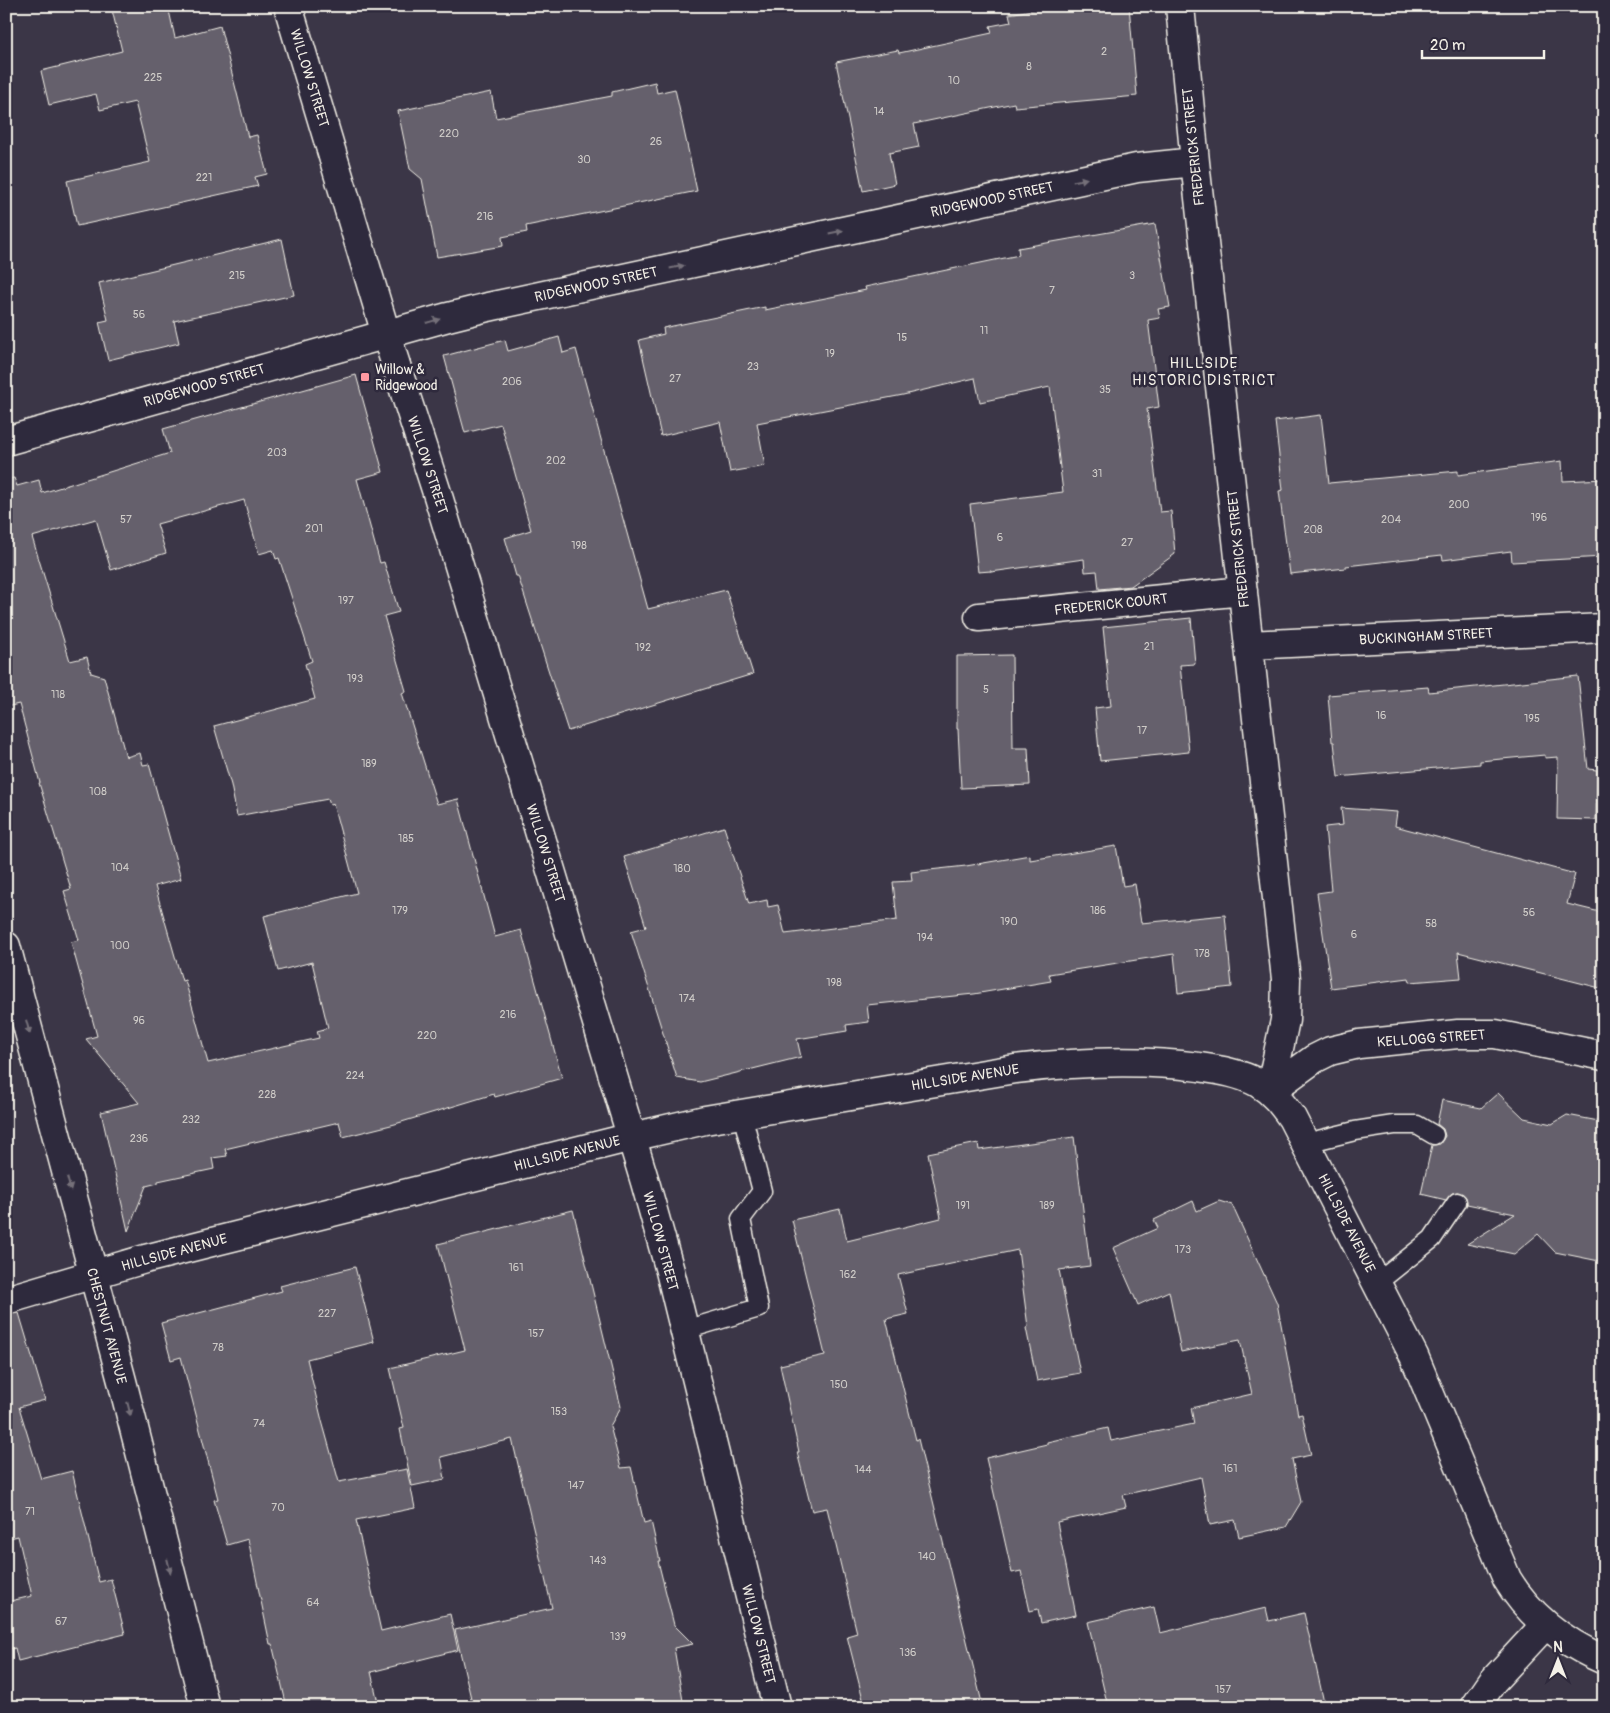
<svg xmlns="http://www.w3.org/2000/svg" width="1610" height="1713" font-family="Pangolin,sans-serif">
<rect width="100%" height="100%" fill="#3b3647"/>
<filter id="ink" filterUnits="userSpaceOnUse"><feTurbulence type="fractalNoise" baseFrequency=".02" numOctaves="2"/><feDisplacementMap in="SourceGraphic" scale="10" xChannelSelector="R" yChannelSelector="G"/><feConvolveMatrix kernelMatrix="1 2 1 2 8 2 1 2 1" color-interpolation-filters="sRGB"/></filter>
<g filter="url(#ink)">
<!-- building -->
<path fill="#65616c" stroke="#f4f1e8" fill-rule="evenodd" d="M111,6H168L175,38L220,26L248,137L257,135L267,174L255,177L258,186L77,226L67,181L150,162L135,102L100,110L96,94L49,105L41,71L122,51Z
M1054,6H1129L1137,96L1015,107L1014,103L914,124L919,147L889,153L895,184L863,191L836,62L898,50L899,53L992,33L990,26L1011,22L1009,14Z
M655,82L657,93L675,89L697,191L526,226L527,232L502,237L503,246L437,257L422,179L410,169L398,111L491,92L496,118L612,96V92Z
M1155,224L1170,307L1158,309L1160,318L1148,320L1159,407L1147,409L1160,512L1171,511L1175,554L1131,586L1099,589L1097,571L1085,572L1084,559L991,572V571L978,572L970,504L1063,492L1050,387L980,402L975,378L903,395L757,423L765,466L730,472L720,422L661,436L639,340L664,334L663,328L765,307V310L866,290L865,287L1019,255L1018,248Z
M282,239L294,295L174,321L179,343L108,360L99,322L108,320L99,283Z
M559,337L563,353L576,349L648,609L726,590L753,674L568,731L518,576H516L505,538L531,530L501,424L465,433L444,356L505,340L508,351Z
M356,375L383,472L357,479L380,563L384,562L399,612L384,616L406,691L402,693L437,804L458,799L495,937L521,930L562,1078L495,1097L494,1094L395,1124L343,1137L339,1122L225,1149L227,1156L212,1158L214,1169L158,1181V1183L146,1186L128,1231L101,1112L139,1103L86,1039L97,1036L71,942L79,940L64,891L71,889L39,783H40L19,704L6,707V479L14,478L17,486L39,480L42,493L170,453L163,429ZM244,500L259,554L273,550L276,559L279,558L312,661L305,664L315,699L214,726L231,785L237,816L328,799L330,805L333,804L357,893L264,916L278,971L312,962L328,1028L317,1031L319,1038L208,1063L185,980L182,981L155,886L181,879L149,764L143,765L140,753L126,757L104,677L91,673L87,657L70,661L32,537L96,519L111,570L166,553L157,524Z
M1321,415L1329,483L1458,471V475L1562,461L1563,481L1604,479V557L1512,562L1511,551L1443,560L1442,555L1346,566V568L1290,574L1279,491L1283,490L1275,421Z
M1191,618L1195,664L1180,665L1189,752L1100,761L1095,708L1111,706L1103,627Z
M1012,655L1013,748H1028L1030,785L961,788L958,729H957V656Z
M1578,676L1588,769L1597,770L1596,820L1557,819L1558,757L1545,758V755L1480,761V764L1338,777L1334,742H1332L1328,695L1428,687L1429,692Z
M1341,808L1397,812L1395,826L1575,874L1567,904L1604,913V989L1458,952L1461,978L1410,982L1409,978L1331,988L1317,893L1331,891L1325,827L1343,825Z
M724,827L749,904L767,900L768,907L778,905L785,934L897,920L893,882L912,881L911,872L966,866L1030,855V860L1116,846L1123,886L1135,884L1141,923L1225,915L1232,987L1178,993L1174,954L1049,974L1051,981L974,994L867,1005L869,1022L846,1025L847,1031L797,1039L801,1057L700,1082L677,1078L631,931L646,927L624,857Z
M1498,1093L1524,1118L1552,1124L1567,1115L1604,1122V1262L1555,1252L1538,1234L1514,1254L1467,1244L1515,1214L1467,1204L1466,1197L1458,1192L1452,1193L1446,1200L1421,1194L1432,1145L1440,1144L1445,1136L1443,1129L1437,1124L1442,1100L1481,1108Z
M1074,1137L1090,1266L1059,1270L1080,1373L1037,1381L1026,1328L1028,1327L1018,1250L898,1275L908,1314L886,1319L916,1440L918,1439L983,1707H865L847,1636L857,1633L827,1508L812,1511L797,1452H799L780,1365L825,1355L792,1220L840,1209L847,1241L941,1218L928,1153L978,1143L979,1150Z
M1193,1201L1197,1211L1219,1201L1232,1205L1277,1303L1298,1415L1302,1414L1311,1455L1292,1459L1301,1502L1286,1527L1239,1537L1235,1520L1210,1525L1201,1477L1123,1495L1126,1507L1057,1522L1076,1615L1041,1623L1038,1609L1030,1611L1021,1571L1012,1573L986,1458L1047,1444V1442L1108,1428L1111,1441L1194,1424L1191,1408L1252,1394L1240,1340L1181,1352L1169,1291L1138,1305L1113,1248L1158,1228L1154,1220Z
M573,1210L621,1407L610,1426L621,1468L631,1467L644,1523L651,1521L660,1561H658L674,1625L693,1644L674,1648L684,1707H473L455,1630L552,1608L512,1439L441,1457L445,1479L412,1486L400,1429L404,1428L390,1368L465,1350L438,1244Z
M355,1267L374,1342L307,1359L322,1421L339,1482L407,1469L415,1508L356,1520L381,1631L450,1614L458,1650L371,1672L379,1707H287L272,1644H270L248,1539L227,1545L214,1500L218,1499L181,1357L171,1360L161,1323L282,1291L280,1286Z
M19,1313L45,1400L19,1407L41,1479L72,1471L99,1582L111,1579L125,1634L18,1661L15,1648L6,1650V1602L32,1596L18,1536L6,1539V1315Z
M1154,1607L1160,1633L1266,1608L1269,1621L1304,1613L1325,1707H1108L1088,1622Z"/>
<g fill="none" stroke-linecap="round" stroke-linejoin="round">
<defs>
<path id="service" d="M1306,1143L1355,1131L1394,1125H1417L1434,1135
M1377,1283L1432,1239L1457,1202
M685,1330L759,1308L741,1219L762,1191L742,1114"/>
<path id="minor" d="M1180,6L1195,162L1286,979L1285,1020L1270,1091
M6,441L448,317L488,307L1137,168L1195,162
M979,617L1243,591
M1249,645L1604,628
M6,946L122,1381L205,1707
M1270,1091L1314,1059L1330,1051L1359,1044L1458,1034H1495L1604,1056
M6,1300L145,1259L208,1243L632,1137L705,1120L1015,1069C1076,1062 1138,1059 1199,1067C1219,1070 1240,1073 1258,1083C1273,1092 1282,1104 1292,1118L1414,1356L1507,1579C1530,1617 1563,1642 1604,1660
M1475,1707L1493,1681L1545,1625"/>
<path id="tertiary" d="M288,6L386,334L438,496L645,1182L670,1271L777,1707"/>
</defs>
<!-- service casing -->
<use href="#service" stroke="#f4f1e8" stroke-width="21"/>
<!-- minor casing -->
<use href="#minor" stroke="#f4f1e8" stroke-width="31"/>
<!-- tertiary casing -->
<use href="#tertiary" stroke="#f4f1e8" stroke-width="31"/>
<!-- service -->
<use href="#service" stroke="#2f2a3d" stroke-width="18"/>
<!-- minor -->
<use href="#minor" stroke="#2f2a3d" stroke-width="28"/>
<!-- tertiary -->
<use href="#tertiary" stroke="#2f2a3d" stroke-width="28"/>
</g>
<!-- one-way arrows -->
<defs><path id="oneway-solid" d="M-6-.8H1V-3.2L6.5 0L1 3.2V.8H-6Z" transform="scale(1.25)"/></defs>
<g fill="#747079">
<use href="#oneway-solid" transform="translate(1080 180) rotate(-12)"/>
<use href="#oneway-solid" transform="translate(836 232) rotate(-12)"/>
<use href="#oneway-solid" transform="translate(677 267) rotate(-12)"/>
<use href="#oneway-solid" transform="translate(433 321) rotate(-16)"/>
<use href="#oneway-solid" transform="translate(28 1027) rotate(75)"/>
<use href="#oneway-solid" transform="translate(69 1184) rotate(75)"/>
<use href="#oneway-solid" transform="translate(129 1409) rotate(76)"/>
<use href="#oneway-solid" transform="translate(169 1566) rotate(76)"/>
</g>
</g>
<!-- markers -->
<rect fill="#ff9aa2" stroke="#2f2a3d" stroke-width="2" x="360" y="372" width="10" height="10" rx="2.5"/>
<g text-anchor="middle" stroke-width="5" stroke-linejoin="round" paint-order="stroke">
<!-- number labels -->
<g font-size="11" fill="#d0cdc9">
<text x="1104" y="55">2</text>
<text x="1029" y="70">8</text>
<text x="153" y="81">225</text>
<text x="954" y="84">10</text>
<text x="879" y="115">14</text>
<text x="449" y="137">220</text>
<text x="656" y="145">26</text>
<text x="584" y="163">30</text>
<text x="204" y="181">221</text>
<text x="485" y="220">216</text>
<text x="237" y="279">215</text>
<text x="1132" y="279">3</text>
<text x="1052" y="294">7</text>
<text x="139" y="318">56</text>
<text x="984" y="334">11</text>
<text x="902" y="341">15</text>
<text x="830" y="357">19</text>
<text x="753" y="370">23</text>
<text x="675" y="382">27</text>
<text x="512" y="385">206</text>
<text x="1105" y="393">35</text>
<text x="277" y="456">203</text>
<text x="556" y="464">202</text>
<text x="1097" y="477">31</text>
<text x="1459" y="508">200</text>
<text x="1539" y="521">196</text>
<text x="126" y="523">57</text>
<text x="1391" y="523">204</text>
<text x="314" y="532">201</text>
<text x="1313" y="533">208</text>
<text x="1000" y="541">6</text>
<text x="1127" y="546">27</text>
<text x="579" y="549">198</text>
<text x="346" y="604">197</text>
<text x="1149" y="650">21</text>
<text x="643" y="651">192</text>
<text x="355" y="682">193</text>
<text x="986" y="693">5</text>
<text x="58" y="698">118</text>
<text x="1381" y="719">16</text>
<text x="1532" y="722">195</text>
<text x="1142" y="734">17</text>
<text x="369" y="767">189</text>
<text x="98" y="795">108</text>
<text x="406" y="842">185</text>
<text x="120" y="871">104</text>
<text x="682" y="872">180</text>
<text x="400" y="914">179</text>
<text x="1098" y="914">186</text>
<text x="1529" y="916">56</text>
<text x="1009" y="925">190</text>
<text x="1431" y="927">58</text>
<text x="1354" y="938">6</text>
<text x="925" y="941">194</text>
<text x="120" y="949">100</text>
<text x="1202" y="957">178</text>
<text x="834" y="986">198</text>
<text x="687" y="1002">174</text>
<text x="508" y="1018">216</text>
<text x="139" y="1024">96</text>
<text x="427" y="1039">220</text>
<text x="355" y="1079">224</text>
<text x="267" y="1098">228</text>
<text x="191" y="1123">232</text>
<text x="139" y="1142">236</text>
<text x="963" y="1209">191</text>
<text x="1047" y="1209">189</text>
<text x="1183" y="1253">173</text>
<text x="516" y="1271">161</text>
<text x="848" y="1278">162</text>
<text x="327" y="1317">227</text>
<text x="536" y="1337">157</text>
<text x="218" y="1351">78</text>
<text x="839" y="1388">150</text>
<text x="559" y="1415">153</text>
<text x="259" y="1427">74</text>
<text x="1230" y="1472">161</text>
<text x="863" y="1473">144</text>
<text x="576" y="1489">147</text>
<text x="278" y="1511">70</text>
<text x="30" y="1515">71</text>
<text x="927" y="1560">140</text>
<text x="598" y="1564">143</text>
<text x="313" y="1606">64</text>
<text x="61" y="1625">67</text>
<text x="618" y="1640">139</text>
<text x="908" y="1656">136</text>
<text x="1223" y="1693">157</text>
</g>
<!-- street labels -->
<g font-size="14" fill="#f4f1e8" stroke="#2f2a3d">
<text transform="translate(310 78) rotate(73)" y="5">WILLOW STREET</text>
<text transform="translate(1193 147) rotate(-96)" y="5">FREDERICK STREET</text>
<text transform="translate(992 199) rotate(-12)" y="5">RIDGEWOOD STREET</text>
<text transform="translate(596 284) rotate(-12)" y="5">RIDGEWOOD STREET</text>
<text transform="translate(204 385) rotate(-16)" y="5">RIDGEWOOD STREET</text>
<text transform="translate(428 465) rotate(72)" y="5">WILLOW STREET</text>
<text transform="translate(1238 549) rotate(-96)" y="5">FREDERICK STREET</text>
<text transform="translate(1111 604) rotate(-6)" y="5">FREDERICK COURT</text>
<text transform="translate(1426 636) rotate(-3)" y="5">BUCKINGHAM STREET</text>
<text transform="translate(546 853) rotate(73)" y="5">WILLOW STREET</text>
<text transform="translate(1431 1038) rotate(-4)" y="5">KELLOGG STREET</text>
<text transform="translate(965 1077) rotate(-9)" y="5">HILLSIDE AVENUE</text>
<text transform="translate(567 1153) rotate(-14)" y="5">HILLSIDE AVENUE</text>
<text transform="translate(1347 1223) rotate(63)" y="5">HILLSIDE AVENUE</text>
<text transform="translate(661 1241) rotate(75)" y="5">WILLOW STREET</text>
<text transform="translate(174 1252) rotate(-15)" y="5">HILLSIDE AVENUE</text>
<text transform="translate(107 1326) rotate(75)" y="5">CHESTNUT AVENUE</text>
<text transform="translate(759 1634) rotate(76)" y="5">WILLOW STREET</text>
</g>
<!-- poi labels -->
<g font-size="14" fill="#f4f1e8" stroke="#2f2a3d" text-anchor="start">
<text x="375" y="374">Willow &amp;<tspan x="375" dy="16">Ridgewood</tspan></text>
</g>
<!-- neighbourhood labels -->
<g font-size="15" letter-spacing="1" fill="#f4f1e8" stroke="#2f2a3d">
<text x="1204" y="368">HILLSIDE<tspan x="1204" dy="17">HISTORIC DISTRICT</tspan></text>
</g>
</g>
<!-- margin -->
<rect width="1610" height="1713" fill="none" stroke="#2f2a3d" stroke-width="25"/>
<rect x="12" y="12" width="1585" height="1688" fill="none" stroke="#f4f1e8" stroke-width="2" filter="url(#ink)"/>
<!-- north arrow -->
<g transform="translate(1558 1660)" stroke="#2f2a3d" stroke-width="4" paint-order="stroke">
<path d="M0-4L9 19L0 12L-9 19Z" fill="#f4f1e8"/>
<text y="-8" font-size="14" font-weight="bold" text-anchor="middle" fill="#f4f1e8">N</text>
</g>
<!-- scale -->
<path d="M1422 50v8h122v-8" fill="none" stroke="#f4f1e8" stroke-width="2.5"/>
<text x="1430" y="50" font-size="15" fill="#f4f1e8" stroke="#2f2a3d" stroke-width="4" paint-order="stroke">20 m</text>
</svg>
